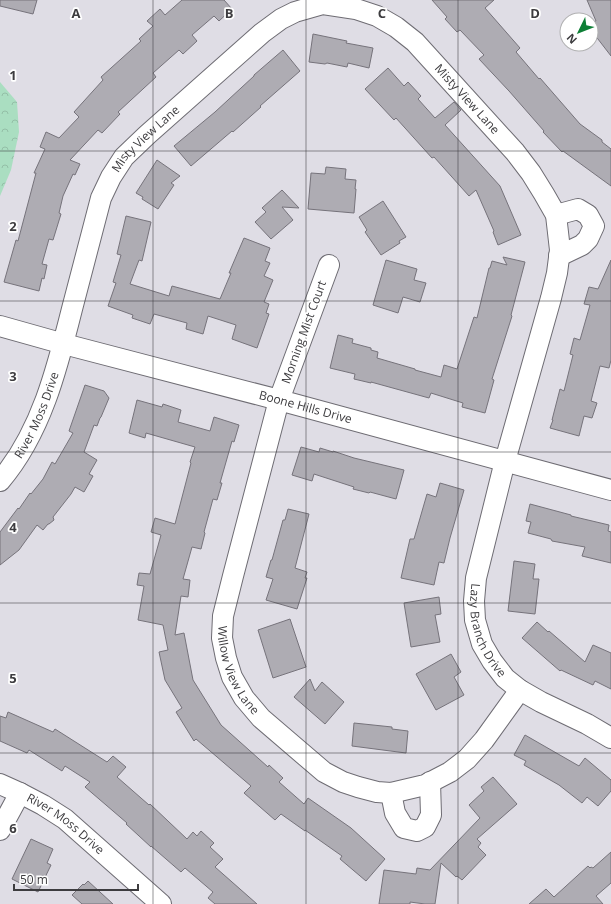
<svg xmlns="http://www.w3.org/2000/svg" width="611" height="904" font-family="'Open Sans',sans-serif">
<defs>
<pattern id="park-crowns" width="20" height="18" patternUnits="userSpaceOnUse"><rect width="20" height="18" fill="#aadec1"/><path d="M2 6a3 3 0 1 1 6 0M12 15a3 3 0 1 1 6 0" fill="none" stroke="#93bfa7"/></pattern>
</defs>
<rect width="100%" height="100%" fill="#dfdde5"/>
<!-- park -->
<path fill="url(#park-crowns)" d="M0,82L17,102L19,132L11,170L0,196Z"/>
<!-- building -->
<path fill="#aeacb3" stroke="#76737b" d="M0,0H37L33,14L0,6Z
M182,0H224L232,9L219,21L214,16L192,35L197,41L183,54L179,50L153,73L156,77L118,112L120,114L102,133L98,130L70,160L80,164L75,175L73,174L63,196L59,213L61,214L53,240L49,239L42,264L47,265L44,279L42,278L39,291L4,282L16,240L18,241L36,173H34L45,149L40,147L46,132L59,138L79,117L74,112L103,80L101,77L141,41L139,39L153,26L147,21L160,9L165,15Z
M432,0H494L485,8L520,48L516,52L539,79L540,78L580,124L602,140V142L611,149V186L563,151L562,152L543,132L544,131L509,91L479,59L484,55L460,30L457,32L445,19L447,17Z
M587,0H611V56L591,30L597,25L594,22L596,21Z
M313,34L347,41L346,43L373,48L369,68L348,63L347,67L327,63L325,64L309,62Z
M283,50L300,71L260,106L261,107L233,132L232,131L191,166L174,146L215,112L254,76V75Z
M388,68L404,86L408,82L421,96L418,99L435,118L454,102L461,110L445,125L500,186L521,235L498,245L493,232L494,231L476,190L469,196L434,157L432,158L396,118L394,120L365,89Z
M157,160L180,176L171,183L174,185L158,209L142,199L143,197L136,193Z
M326,167L346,169L345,179L356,180L355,189H356L354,213L308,209L311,173L325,174Z
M282,190L299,208L282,207L293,220L271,239L255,222L266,212L262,208Z
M383,201L406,237L399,241L400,243L381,255L365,232L367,230L359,217Z
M126,216L151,222L142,261L139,260L130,284L169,296L172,286L220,299L231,273H229L244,238L270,248L265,261L270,263L264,276L273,280L264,302L269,304L266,313L269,314L257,348L232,339L236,325L208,316L203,334L186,329L187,323L154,314L150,324L132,318L133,315L108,306L116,283L113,282L121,255L117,254Z
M503,257L525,262L511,315L512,316L492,379L494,380L485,413L462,407L463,403L431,393L429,398L371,382V383L354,379L355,374L330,368L338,335L353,339L352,343L371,348V350L378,352L377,358L415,369V370L441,377L444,365L457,369L474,317L477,318L489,268H490L492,261L507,265Z
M386,260L417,269L414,280L426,283L420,302L403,297L398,313L373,305Z
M611,260V360L609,368L600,366L591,401L597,403L592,418L584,416L579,436L550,428L553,420H552L560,389L564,391L573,355L570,354L574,338L580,340L590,305L584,304L589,287L598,289Z
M85,385L104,391L109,398L101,417L100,418L97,426L94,425L84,452L97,460L89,474L93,476L84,492L75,487L71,494L53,517L54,520L49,524H48L43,530L37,525L19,550L0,565V532L18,508L19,509L30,493L31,494L43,479L52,462L55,464L73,433L69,431Z
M137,400L162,407L163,404L181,410L178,422L210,431L214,417L239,425L234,442L232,441L220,483H222L217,500L213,499L204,532L205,533L201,549L192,547L183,579L190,580L188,597L181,596L175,635L184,633L193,680L221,725L268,767L269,765L283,778L279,782L304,804L308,798L351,828L385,859L366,881L340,859L342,856L305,830V831L281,814L275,820L244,793L251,786L196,739L194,741L176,712L182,708L165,680L159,652L168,650L163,625L138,620L144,586L137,585L139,573L150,574L161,535L151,532L155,518L175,524L191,463L190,462L195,447L146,433L145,438L129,433Z
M301,447L319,452L320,448L333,452V451L354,458L404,470L396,499L370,492L369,493L353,489L354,487L314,474L312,481L292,475Z
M440,483L464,490L450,538L444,563L439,562L434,585L401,578L410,539H414L427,494L436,497Z
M530,504L571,515V516L609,525L608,531L611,532V563L582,556L585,547L552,541L551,539L528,533L531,522L526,521Z
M288,509L309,514L295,568L307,572L305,578H307L297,609L266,600L273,579L266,577L271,560H272L283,520H285Z
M514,561L535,564L533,579H539L535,614L508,611Z
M439,597L441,614L435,615L440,642L411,647L404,603Z
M290,619L306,667L273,678L258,630Z
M537,622L548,632L549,631L585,662L593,645L611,653V689L595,681L593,685L561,670L560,671L522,638Z
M451,654L461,672L454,677L464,695L436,710L416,674Z
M310,679L315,691L322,682L344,702L325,724L294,697Z
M8,712L53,732L55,729L107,762L113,756L126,767L117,777L149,805L150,804L187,839L193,832L197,836L201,831L214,843L210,847L223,859L215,867L257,904H215L208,898L213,892L185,868L181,872L151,846V847L126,824L127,823L85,787L90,782L65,766L62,771L29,750L27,753L0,741V716L6,718Z
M354,723L392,727V729L408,731L406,753L352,746Z
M525,735L579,766L585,758L611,780V791L598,806L587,797L582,803L559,785L524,765L526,761L514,755Z
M493,777L517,804L477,839L481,843L478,847L486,855L462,880L457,876L456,877L441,863L435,904H425L410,902V904H379L384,870L416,874L417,868L430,870L480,818L469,805L484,791L481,787Z
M31,839L53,849L47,863L51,865L38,892L12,879Z
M611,852V883L596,896L603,904H529L546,889L554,897L588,866L590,868L591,867L593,868Z
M88,881L113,904H82L72,895L83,884L84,885Z"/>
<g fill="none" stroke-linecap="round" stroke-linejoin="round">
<defs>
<g id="minor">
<path d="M556,215L578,209L588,215L594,226L588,239L582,245L559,256"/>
<path id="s1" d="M329,265L279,400L233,576L223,616L222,638L226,658L232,677L244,698L261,718L324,772L343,782L358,787L377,792L391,793L425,785L450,772L467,759L484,740L520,690"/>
<path id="s2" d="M0,326L64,344L279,400L611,490"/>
<path id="s3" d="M0,481C41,433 57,369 72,309C82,272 91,235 101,198L111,177L124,157L147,135L262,33L281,19L295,12L323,4L356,9L377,16L396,27L415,42L515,152L531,173L544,194L556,215L560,250L557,273L551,298L505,461L476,578L474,601L475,620L482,644L492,661L505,678L520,690L541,702L587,724L611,738"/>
<path id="s4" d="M0,784L20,793L43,805L65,819L161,904"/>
<path d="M391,793L395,813L404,828L417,831L425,827L431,815L430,782"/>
<path d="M0,830L20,793"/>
</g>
</defs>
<!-- minor casing -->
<use href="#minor" stroke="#6e6c73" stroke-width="22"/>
<!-- minor -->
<use href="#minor" stroke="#fff" stroke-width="20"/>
</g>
<!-- grid -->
<path fill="none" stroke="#3d3c3f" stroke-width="1" stroke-opacity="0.55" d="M153,0V904M306,0V904M458,0V904M0,151H611M0,301H611M0,452H611M0,603H611M0,753H611"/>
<g text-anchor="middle" stroke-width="3.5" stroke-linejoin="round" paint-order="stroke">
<!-- street labels -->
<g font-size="12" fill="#3d3c3f" stroke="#fff">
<text dy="4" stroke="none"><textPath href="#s3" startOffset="783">Misty View Lane</textPath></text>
<text dy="4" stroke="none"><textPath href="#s3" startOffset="378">Misty View Lane</textPath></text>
<text transform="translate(304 332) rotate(-70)" y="4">Morning Mist Court</text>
<text dy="4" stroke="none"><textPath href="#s2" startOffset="316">Boone Hills Drive</textPath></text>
<text dy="4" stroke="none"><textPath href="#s3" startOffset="76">River Moss Drive</textPath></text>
<text dy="4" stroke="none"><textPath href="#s3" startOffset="1359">Lazy Branch Drive</textPath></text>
<text dy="4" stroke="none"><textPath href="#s1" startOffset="425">Willow View Lane</textPath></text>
<text dy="4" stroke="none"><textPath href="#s4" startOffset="77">River Moss Drive</textPath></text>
</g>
</g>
<g font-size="13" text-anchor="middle" font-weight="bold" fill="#3d3c3f" stroke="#fff" stroke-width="3.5" stroke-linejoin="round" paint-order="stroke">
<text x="76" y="18">A</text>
<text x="229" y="18">B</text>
<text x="382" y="18">C</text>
<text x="535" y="18">D</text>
<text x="13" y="80">1</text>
<text x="13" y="231">2</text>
<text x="13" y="381">3</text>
<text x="13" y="532">4</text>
<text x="13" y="683">5</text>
<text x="13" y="833">6</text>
</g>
<!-- north arrow -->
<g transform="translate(579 32) rotate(227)"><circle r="19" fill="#ffffff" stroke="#b1b1b2"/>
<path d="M0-3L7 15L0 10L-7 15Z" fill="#0e7f36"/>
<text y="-6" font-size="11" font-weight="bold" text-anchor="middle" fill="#3d3c3f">N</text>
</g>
<!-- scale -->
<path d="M14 884v6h124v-6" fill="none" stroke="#3d3c3f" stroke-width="2"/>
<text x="20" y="884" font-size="12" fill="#3d3c3f" stroke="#ffffff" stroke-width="3" paint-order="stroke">50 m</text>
</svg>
